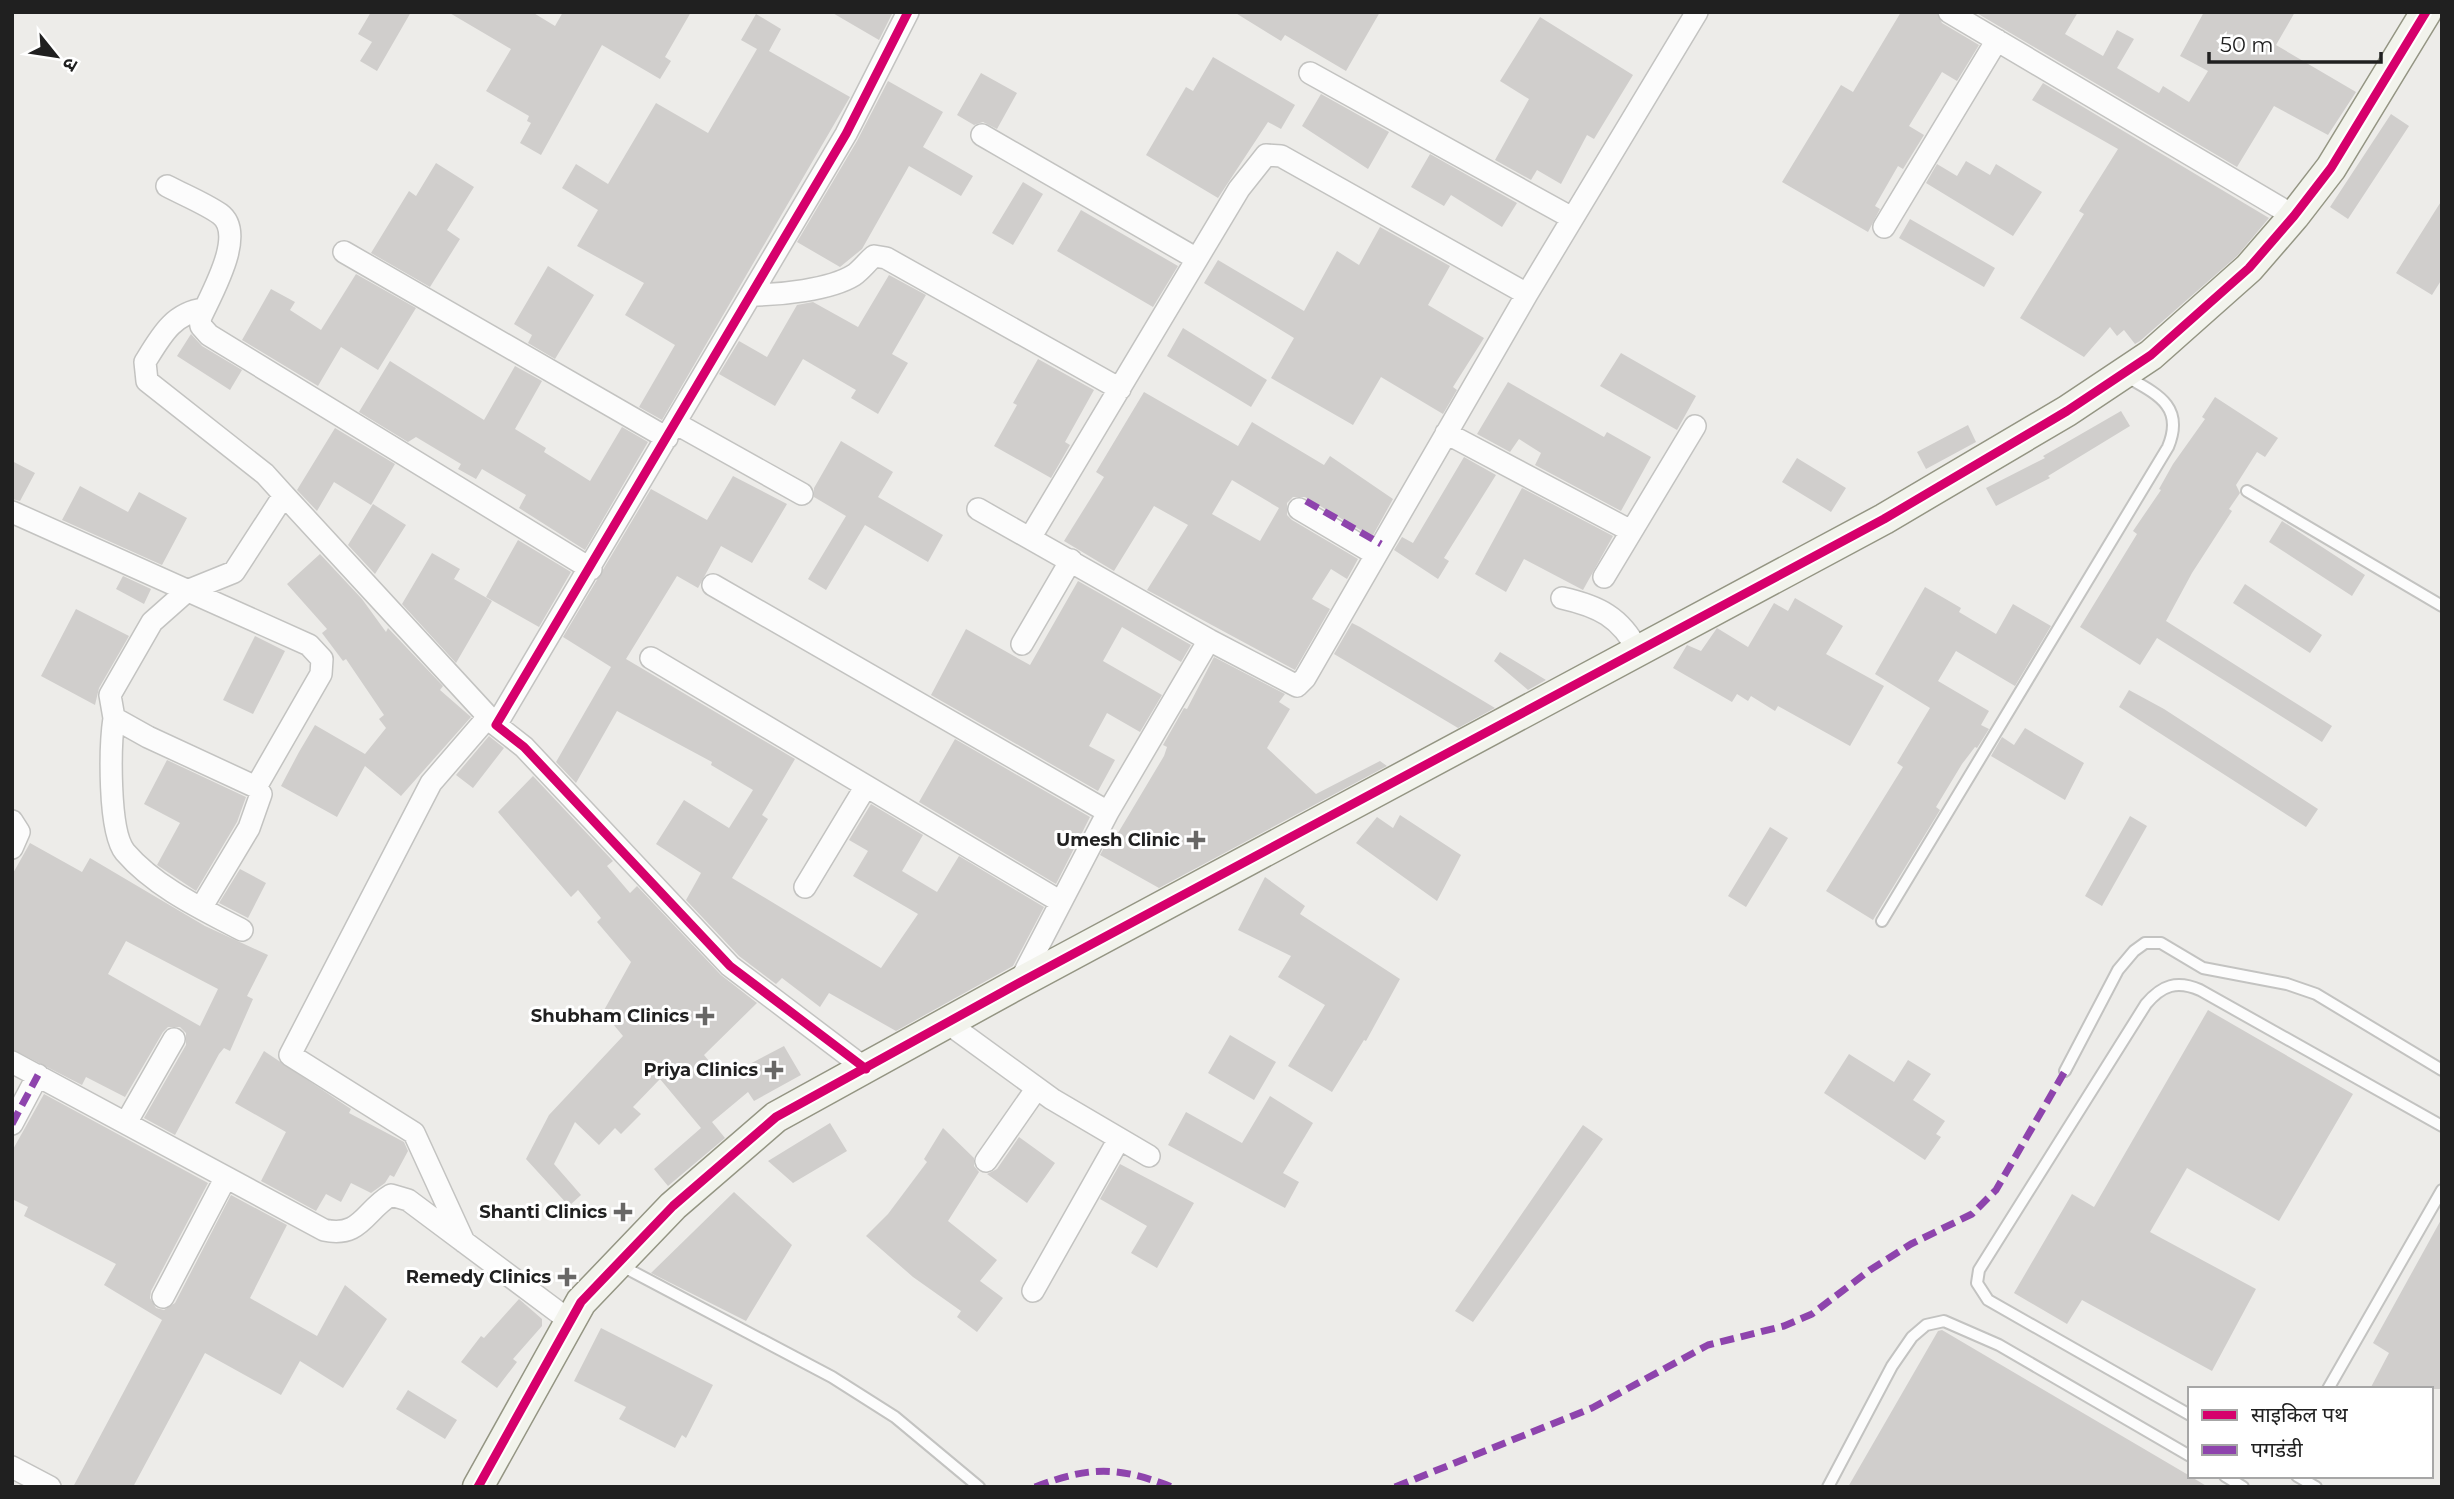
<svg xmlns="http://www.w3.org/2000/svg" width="2454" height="1499" font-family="Montserrat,'Noto Sans Devanagari',sans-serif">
<rect width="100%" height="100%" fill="#edece9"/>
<!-- building -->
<path fill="#d0cecc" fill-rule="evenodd" d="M371,12H411L377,71L360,61L372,42L358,34Z
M448,12H532L555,26L563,12H691L665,57L671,61L660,79L602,45L541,155L520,143L531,123L527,121L529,116L486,91L511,49Z
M831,12H893L879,40Z
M1234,12H1380L1346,71L1285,35L1281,41Z
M1901,12H1936L1942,23L1979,45L1957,81L1942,72L1909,126L1924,135L1903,169L1898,166L1875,206L1880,209L1868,232L1782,182L1841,85L1853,92Z
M1975,12H2078L2065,34L2103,56L2117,30L2134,39L2117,68L2159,93L2163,86L2189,102L2208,71L2180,56L2204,12H2295L2276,45L2356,92L2328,135L2274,106L2237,167Z
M756,14L781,29L769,51L850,97L662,420L639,407L675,345L625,315L644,283L577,246L598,210L562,188L576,164L608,184L656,103L708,133L757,49L741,40Z
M1540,17L1633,75L1594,139L1587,135L1561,184L1537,170L1531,180L1495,160L1529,99L1500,81Z
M1213,57L1295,105L1281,129L1268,122L1218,198L1146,155L1186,87L1193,91Z
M981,73L1017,93L997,129L983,122L974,125L957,115Z
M888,81L943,112L923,147L973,176L961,196L909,166L862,249L840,267L797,242L857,141Z
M2043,83L2269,218L2237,256L2140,341L2135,344L2124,330L2117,336L2110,327L2084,357L2020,318L2084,214L2079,211L2118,149L2032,100Z
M1321,94L1389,132L1368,169L1302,126Z
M2391,114L2409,126L2348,219L2330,207Z
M1430,154L1517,203L1502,227L1451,195L1444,206L1411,187Z
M1966,161L1990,175L1996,164L2042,192L2013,236L1926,183L1937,164L1957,176Z
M436,163L474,187L447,230L460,239L430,287L371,253L409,191L416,196Z
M1023,182L1043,194L1013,245L992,233Z
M2442,200V279L2432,295L2396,273Z
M1081,210L1178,266L1153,307L1057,251Z
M1910,219L1995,268L1984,287L1899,238Z
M1380,227L1450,266L1428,305L1484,338L1453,387L1457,390L1443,414L1381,377L1353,425L1271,378L1294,338L1204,283L1218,260L1304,311L1337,251L1359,265Z
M548,266L594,295L555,359L528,343L532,335L514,324Z
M356,274L416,308L378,370L341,347L318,386L242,340L271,289L295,302L290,310L321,330Z
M889,275L926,295L892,354L908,363L878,414L851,398L856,390L803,359L775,406L719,374L739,341L767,357L797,305L813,302L858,327Z
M1183,328L1267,380L1251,407L1167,356Z
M191,334L202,346L242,370L230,390L177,356Z
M1621,353L1696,396L1677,430L1600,386Z
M1038,359L1094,390L1065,442L1070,445L1051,478L994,446L1017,405L1013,403Z
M390,361L484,420L515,366L542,381L515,429L546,448L544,452L590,481L622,427L648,442L585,550L519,508L526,495L482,469L476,479L458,469L461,464L416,437L408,442L359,412Z
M1508,382L1604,437L1607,432L1651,457L1621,511L1535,465L1541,453L1519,439L1510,452L1477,434Z
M1144,392L1238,446L1252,422L1324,465L1330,456L1393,499L1372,537L1305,497H1293L1287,503V515L1292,520L1358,559L1347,579L1331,569L1312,599L1330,609L1295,670L1147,590L1188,525L1154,506L1114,571L1064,541L1104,477L1096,472ZM1232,480L1279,508L1260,541L1212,514Z
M2215,397L2278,438L2265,457L2257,452L2236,485L2240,493L2229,509L2232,511L2192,573L2166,621L2332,726L2322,742L2157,638L2140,665L2080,627L2137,534L2133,531L2161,490L2159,489L2173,464L2205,419L2202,417Z
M2121,411L2130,426L2048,476L2050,478L1996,506L1986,488L2045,458L2043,456Z
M1968,425L1976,442L1926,469L1917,452Z
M335,428L395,464L371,505L334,482L317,511L297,490Z
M841,441L893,472L878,497L943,535L928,562L865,525L826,590L808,579L846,516L814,497V488Z
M1464,457L1496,475L1444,558L1449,561L1438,579L1394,550L1402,537L1413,543Z
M1797,458L1846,488L1831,512L1782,482Z
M12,461L35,473L20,501L12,499Z
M733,476L787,504L752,563L721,546L698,588L677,576L626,659L795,759L762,815L768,819L732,878L881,968L918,914L853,876L868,851L849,840L871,804L923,835L902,871L937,892L959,856L1044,907L1013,966L896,1031L829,993L820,1007L782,978L776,984L739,956L686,900L701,873L656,844L684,800L729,828L753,790L711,765L712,762L617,711L576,783L556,762L611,667L563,637L651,489L707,520Z
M80,486L128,512L139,492L187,518L162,565L62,520Z
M1522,488L1613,536L1583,590L1524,559L1506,592L1475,574Z
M373,504L406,525L375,574L348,545Z
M2282,521L2365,575L2352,596L2269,542Z
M518,540L571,572L539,627L486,597Z
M432,553L460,569L454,579L492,601L456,663L402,604Z
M320,554L362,599L386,632L388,628L443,686L440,690L471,717L401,796L365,766L337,817L281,786L299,752L315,725L365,754L386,728L379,719L384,715L346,659L343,661L322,633L327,629L287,584Z
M123,576L151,589L144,604L116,589Z
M1078,581L1191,645L1181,662L1122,627L1103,661L1162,695L1140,732L1107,713L1089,746L1115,760L1098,791L931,695L966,629L1030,665Z
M2245,584L2322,635L2310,653L2233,603Z
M1925,587L1961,608L1959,612L1996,634L2013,604L2051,626L2015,686L1956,651L1938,681L1989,711L1981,725L1989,729L1977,748L1975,747L1962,764L1936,807L1940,810L1873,920L1826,891L1903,767L1897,763L1930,708L1875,674Z
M1795,598L1843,626L1826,654L1884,686L1850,746L1778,706L1775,711L1751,696L1748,701L1737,694L1732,702L1673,668L1687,645L1701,651L1717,628L1748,647L1774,603L1788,611Z
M76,609L129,636L99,688L95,705L41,676Z
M1352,623L1360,627L1495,708L1458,728L1334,654Z
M255,636L285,651L253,714L223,700Z
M1500,652L1546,680L1528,690L1494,661Z
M1214,657L1285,694L1279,702L1290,709L1267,748L1316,794L1380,761L1387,766L1159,888L1100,855L1113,831L1118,833L1164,756L1167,747L1163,745L1184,708L1187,709Z
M2129,690L2164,709L2318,809L2306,827L2119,707Z
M2025,728L2084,763L2065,800L1991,756L2002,737L2014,745Z
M489,736L504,748L473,788L456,775Z
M955,739L1090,817L1056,884L919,802Z
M167,760L246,797L237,822L196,891L157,865L180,823L144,804Z
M533,776L613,861L607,866L630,893L637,886L721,975L757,1003L704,1055L723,1078L784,1046L801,1075L754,1101L748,1092L712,1122L725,1138L668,1186L654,1169L701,1128L660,1079L633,1107L641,1114L621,1134L615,1128L599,1145L575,1122L554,1164L581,1195L569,1206L526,1159L549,1115L623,1036L603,1012L631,962L597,922L601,918L578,890L571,897L498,812Z
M1400,815L1461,855L1437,901L1356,843L1377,817L1393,828Z
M2130,816L2147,826L2102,906L2085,896Z
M1770,827L1788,838L1746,907L1728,896Z
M30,843L82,872L90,858L205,926L268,955L247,996L253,999L230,1051L224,1048L219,1054L175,1135L144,1118L186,1045V1033L180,1027H168L163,1032L125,1097L86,1077L82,1085L12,1049V875ZM126,941L218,989L200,1026L108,974Z
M240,869L266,883L248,918L219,903Z
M1265,877L1305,906L1300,914L1400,979L1366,1041L1364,1040L1332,1092L1288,1066L1325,1005L1278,977L1291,956L1238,930Z
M2208,1010L2353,1094L2279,1221L2187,1168L2150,1232L2256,1289L2212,1371L2082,1300L2067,1324L2014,1293L2072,1194L2094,1207Z
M1230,1035L1276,1062L1254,1100L1208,1073Z
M264,1051L351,1109L349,1113L404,1142L408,1151L394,1177L390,1175L385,1183L371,1193L351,1183L341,1202L326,1194L316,1211L261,1181L286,1132L235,1103Z
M1849,1054L1894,1082L1908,1060L1931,1074L1913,1100L1945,1121L1936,1134L1941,1137L1925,1160L1824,1093Z
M44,1094L208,1183L151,1291L150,1298L156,1308L164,1310L175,1303L231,1195L287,1225L250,1298L317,1336L345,1285L387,1319L343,1388L300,1361L281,1395L205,1353L133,1487H73L162,1320L104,1285L116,1264L24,1216L28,1207L12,1199V1151Z
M1270,1096L1313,1123L1283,1173L1299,1182L1285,1208L1168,1145L1186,1112L1242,1143Z
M830,1123L847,1151L793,1183L768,1161Z
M1583,1125L1603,1139L1473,1322L1455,1311Z
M943,1128L974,1158V1166L979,1172L948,1221L997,1260L980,1281L1003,1298L977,1332L957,1317L961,1311L913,1277L866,1236L888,1214L927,1162L924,1159Z
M1019,1137L1055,1163L1027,1203L987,1174L997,1169Z
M1120,1164L1194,1203L1157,1268L1131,1253L1147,1226L1100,1199Z
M734,1192L792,1245L746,1321L651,1273Z
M2442,1218V1389H2370L2389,1353L2373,1343Z
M519,1299L542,1319V1326L513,1359L517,1362L497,1388L461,1362L481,1336L484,1338Z
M601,1328L713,1385L686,1438L682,1435L675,1448L619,1419L626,1407L574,1381Z
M1942,1330L2190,1476L2208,1487H1848L1938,1331Z
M408,1390L457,1420L445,1439L396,1409Z"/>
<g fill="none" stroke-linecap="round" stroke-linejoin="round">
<defs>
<path id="lane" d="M2247,491L2442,606
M1882,921L2168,447C2185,406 2157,394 2125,376
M2065,1071L2118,970L2134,951L2145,943H2161L2203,968L2287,984L2316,994L2442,1070
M620,1265L832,1377L895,1417L979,1487
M2328,1389L2442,1190
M2190,1415L1988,1300L1977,1283L1979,1270L2146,1004C2162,985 2177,980 2200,990L2442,1126
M2225,1476L2243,1487
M2297,1476L2316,1487
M1828,1487L1892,1366L1912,1337L1926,1325L1944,1321L1999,1345L2190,1456"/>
<path id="street" d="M1949,12L2294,216
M1310,73L1572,218
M982,135L1197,259
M167,186C184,195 204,203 220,214C247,234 211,294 200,319L201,326L209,335L591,569
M1884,227L1997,40
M344,252L667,438
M751,295C779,295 830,290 854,275C861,270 867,262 874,256L886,258L1120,389
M675,423L802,494
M1446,433L1631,531
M284,495L496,725
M978,509L1209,640
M1299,509L1375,554
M12,512L309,645L322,659L321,674L256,787
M1030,538L1239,189L1266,155L1281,156L1527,294
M1604,577L1695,426
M713,585L1108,812
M1562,598C1598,606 1621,617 1638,651
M1022,644L1071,560
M651,658L1061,902
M114,718C110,745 108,831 125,852C155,887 202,909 242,930
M12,821L19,832L12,848
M805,887L866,786
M201,908L249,828L261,794L256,787L148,737L114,718L110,695L152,622L187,591L234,572L284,495L265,474L147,381L145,362C161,336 173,313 204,309
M1019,983L1108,812L1209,640L1297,686L1305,678L1527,294L1697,12
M949,1024L1052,1099L1149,1156
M12,1062L324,1230C361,1238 364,1211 391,1195L408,1200L570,1321
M866,1069L730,966L524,747L496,725L846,134L908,12
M126,1123L174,1039
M12,1124L38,1075
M986,1161L1037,1088
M464,1242L414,1133L290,1055L431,783L488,717
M1033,1291L1119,1139
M163,1297L225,1179
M12,1467L50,1487"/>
<path id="secondary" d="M478,1487L581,1302L673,1206L776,1117L1019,983L1884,519L2067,411L2151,355L2249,268L2294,216L2331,168L2426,12"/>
</defs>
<!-- lane casing -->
<use href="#lane" stroke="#c3c3c1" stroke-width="14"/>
<!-- street casing -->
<use href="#street" stroke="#c3c3c1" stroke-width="24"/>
<!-- secondary casing -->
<use href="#secondary" stroke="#949583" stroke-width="33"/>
<!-- lane -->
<use href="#lane" stroke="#fcfcfc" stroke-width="10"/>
<!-- street -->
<use href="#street" stroke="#fcfcfc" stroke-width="21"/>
<!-- secondary -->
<use href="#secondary" stroke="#f2f3ec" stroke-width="30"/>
<!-- quiet -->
<path stroke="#8e44ad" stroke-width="7" stroke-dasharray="14 7" stroke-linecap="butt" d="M1306,501L1381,544
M12,1124L38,1075
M1035,1487C1090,1466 1117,1466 1172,1487
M1395,1487L1592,1408L1708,1345L1784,1326L1812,1314L1870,1270L1911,1244L1972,1214L1996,1190L2065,1071"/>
<defs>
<path id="cycleway" d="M866,1069L730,966L524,747L496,725L846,134L908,12
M478,1487L581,1302L673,1206L776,1117L1019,983L1884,519L2067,411L2151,355L2249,268L2294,216L2331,168L2426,12"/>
</defs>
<!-- cycleway casing -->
<use href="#cycleway" stroke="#fff" stroke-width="13"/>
<!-- cycleway -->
<use href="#cycleway" stroke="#d6006c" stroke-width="9"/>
</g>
<!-- markers -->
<g fill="#686766" stroke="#fff" stroke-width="2.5">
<path d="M1192.5 829.5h7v7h7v7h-7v7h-7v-7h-7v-7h7z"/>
<path d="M701.5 1005.5h7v7h7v7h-7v7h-7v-7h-7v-7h7z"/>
<path d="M770.5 1059.5h7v7h7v7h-7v7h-7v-7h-7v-7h7z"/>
<path d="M619.5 1201.5h7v7h7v7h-7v7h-7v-7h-7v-7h7z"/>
<path d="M563.5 1266.5h7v7h7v7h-7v7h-7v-7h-7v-7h7z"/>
</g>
<g text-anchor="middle" stroke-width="6" stroke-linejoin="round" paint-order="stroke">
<!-- poi labels -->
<g font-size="18" font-weight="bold" fill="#202020" stroke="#fff" text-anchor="end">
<text x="1180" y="846">Umesh Clinic</text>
<text x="689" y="1022">Shubham Clinics</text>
<text x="758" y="1076">Priya Clinics</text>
<text x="607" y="1218">Shanti Clinics</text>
<text x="551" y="1283">Remedy Clinics</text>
</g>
</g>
<!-- border -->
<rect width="2454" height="1499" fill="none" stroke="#202020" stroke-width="28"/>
<!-- legend -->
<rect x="2188" y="1387" width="245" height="91" fill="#ffffff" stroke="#a6a6a6" stroke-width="2"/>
<rect x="2202" y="1410" width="35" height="10" fill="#d6006c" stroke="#a6a6a6" stroke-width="2"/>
<text x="2251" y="1422" font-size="21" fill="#202020">साइकिल पथ</text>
<rect x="2202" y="1445" width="35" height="10" fill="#8e44ad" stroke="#a6a6a6" stroke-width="2"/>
<text x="2251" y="1457" font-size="21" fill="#202020">पगडंडी</text>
<!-- north arrow -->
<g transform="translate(56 56) rotate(120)" stroke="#ffffff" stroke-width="5" paint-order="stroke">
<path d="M0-5L12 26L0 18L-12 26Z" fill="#202020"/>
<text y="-10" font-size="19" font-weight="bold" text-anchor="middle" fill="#202020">उ</text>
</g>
<!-- scale -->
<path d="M2209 52v10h172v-10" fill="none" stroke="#202020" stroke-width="3.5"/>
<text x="2220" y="52" font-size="21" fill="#202020" stroke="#ffffff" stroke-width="5" paint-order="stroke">50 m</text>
</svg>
